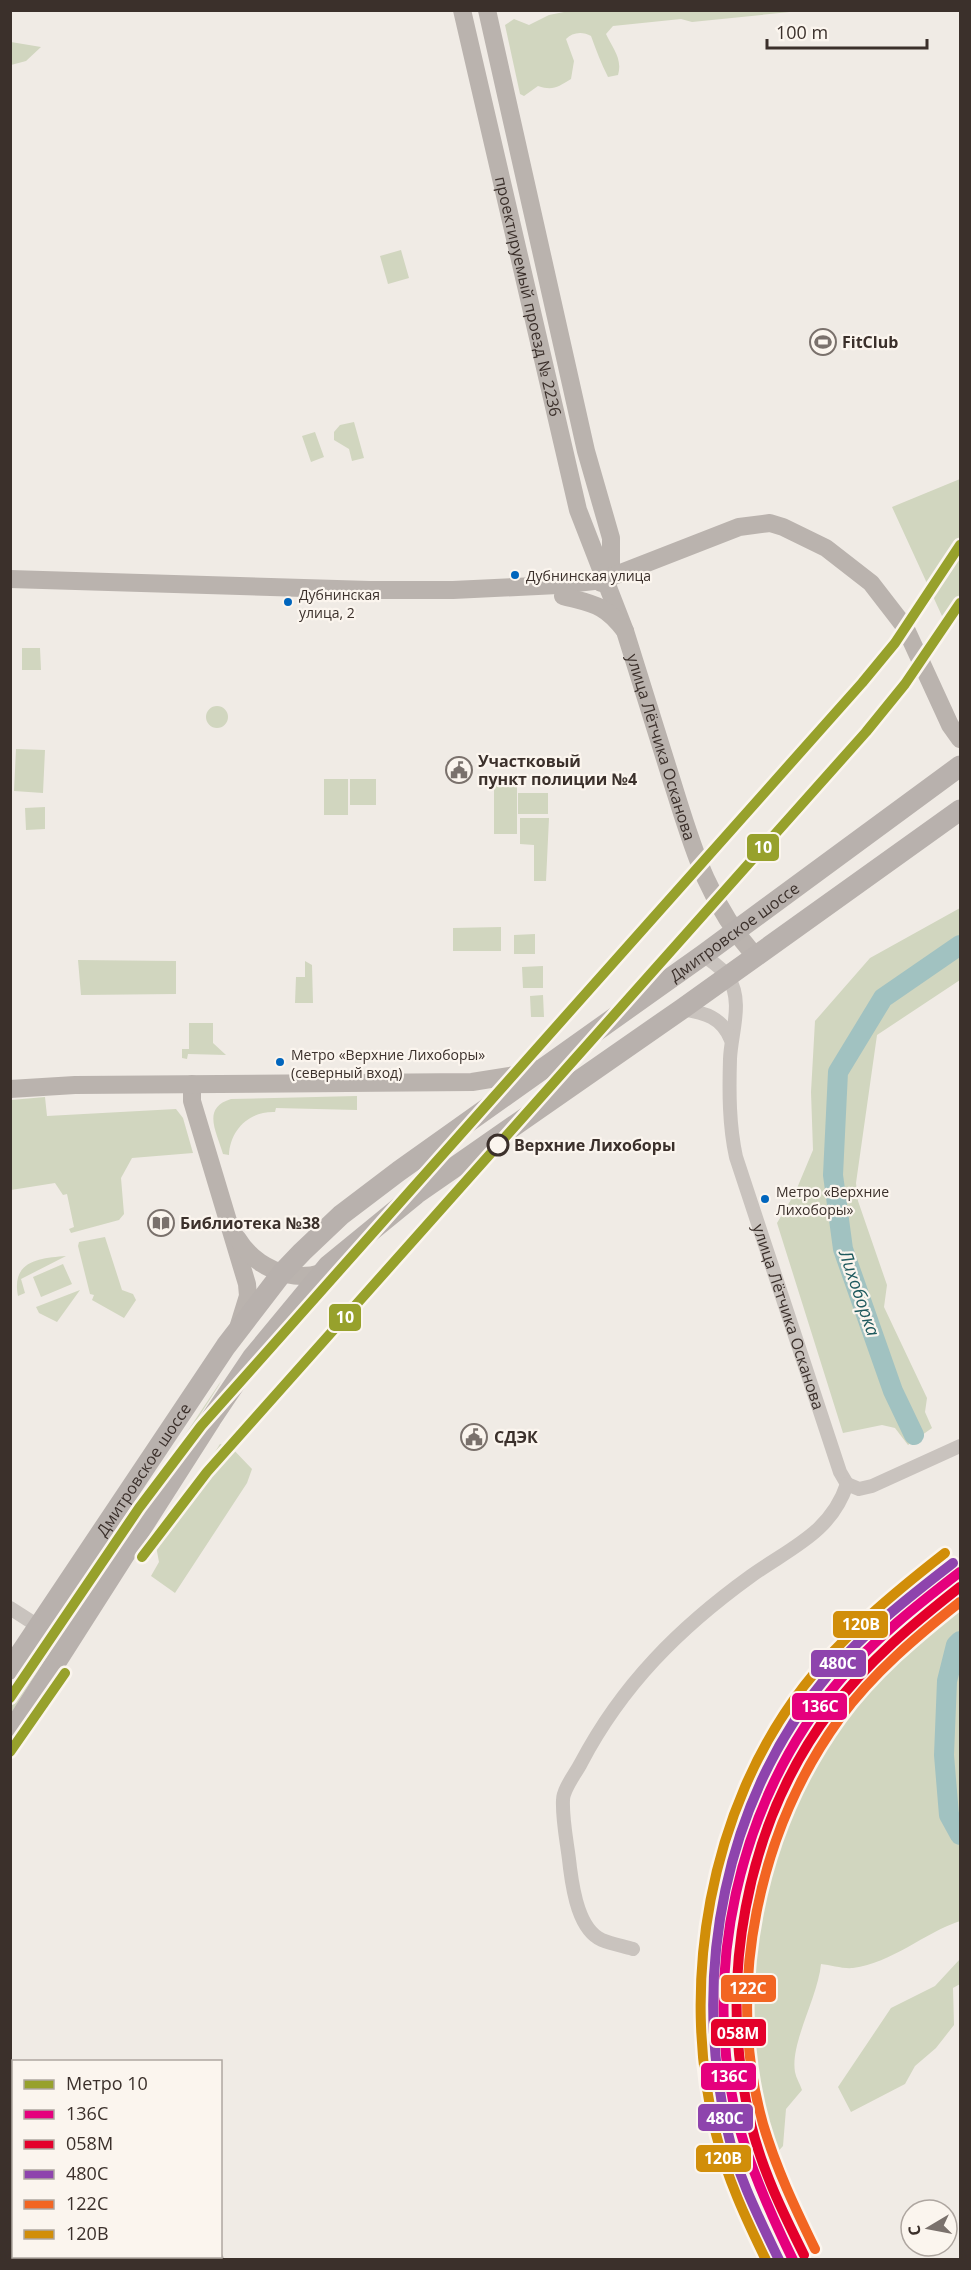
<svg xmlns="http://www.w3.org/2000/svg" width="971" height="2270" font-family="'Open Sans',sans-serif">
<rect width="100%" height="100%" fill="#f0ebe5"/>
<!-- green -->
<path fill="#d1d6bf" d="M574,10H800V11L692,22L681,19L613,26L606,34C612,47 623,59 618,75L608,77C601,63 596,50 591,36C583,31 572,32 566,39L574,61L571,79C558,87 553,91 538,86L524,96L520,94L505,25L514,19L529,25L549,15Z
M10,42H11L41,47L26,61L11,65Z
M401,250L409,278L388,284L380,256Z
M354,422L364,458L352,461L349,449L334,440V432L340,425Z
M315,432L324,457L311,462L302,436Z
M960,479V609L942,616L892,507Z
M22,648H40L41,670H22Z
M206 717a11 11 0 1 1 22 0a11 11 0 1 1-22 0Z
M16,749L45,750L43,793L14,791Z
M494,778H517V834H494Z
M324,779H348V815H324Z
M350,779H376V805H350Z
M518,793H548V814H518Z
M45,807V829L26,830L25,808Z
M520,818H549L546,881H534V845L520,844Z
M960,908V980L877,1035L856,1183L858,1201L887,1285L884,1307L927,1398L925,1412L932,1428L908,1445L895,1428L882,1425L843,1433L777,1223L795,1193L813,1150L811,1092L815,1021L870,958Z
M501,927V951H453V928Z
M535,934V954H514V935Z
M78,960L176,961V994L81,995Z
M305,961L312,965L313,1003H295L296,977H305Z
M543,966V988H523L522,967Z
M543,995L544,1017H531L530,996Z
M189,1023H213V1043L226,1055L188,1054L187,1059L182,1058V1049H189Z
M357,1096V1110L276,1108L275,1112C249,1111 230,1130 229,1155L223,1154C217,1132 201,1108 231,1099Z
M45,1097L47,1116L176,1109L183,1118L193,1153L132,1158L121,1178L124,1214L119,1220L71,1233L69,1229L74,1227L67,1194L63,1195L55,1183L11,1190V1100Z
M105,1237L122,1290L133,1294L136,1300L124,1318L92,1300L94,1295L90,1294L78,1246L79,1242Z
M66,1256L21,1279L25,1293L18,1296C11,1261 39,1258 66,1256Z
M63,1264L72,1284L41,1297L33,1277Z
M80,1290L57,1322L39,1313L36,1307Z
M221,1381L219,1385L11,1713V1696Z
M220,1444L230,1446L252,1469L247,1483L175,1593L151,1576L159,1562L156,1546Z
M960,1597V1921C924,1933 892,1963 853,1968C843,1969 831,1965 821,1964C818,1997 790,2043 795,2072C796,2078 800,2084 802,2090L786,2109L783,2146L772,2158L743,2026L761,1910L783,1816L851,1692Z
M960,1959V1984L953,1988L954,2025L936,2048L915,2066L905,2084L851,2112L838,2087L891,2008L935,1986Z"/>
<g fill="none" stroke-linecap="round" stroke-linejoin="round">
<!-- river -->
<path stroke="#a1c2c1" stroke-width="20" d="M914,1435L893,1391L843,1249L833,1175L838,1072L883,998L960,945
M960,1641L956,1645L947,1681L944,1755L949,1815L960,1835"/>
<!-- street -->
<g stroke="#c9c3be" stroke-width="14">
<path id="s1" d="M703,955C711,961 722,968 728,977C744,1001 731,1033 730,1059C729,1092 729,1125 736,1157L840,1472L847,1484"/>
<path d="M682,1009C705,1013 722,1017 731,1040"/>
<path d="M847,1484L859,1489L872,1486L960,1446"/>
<path d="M10,1608L38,1626"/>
<path d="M633,1949C623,1946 612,1944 602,1940C579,1930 573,1891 570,1868C568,1846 562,1822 563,1800C563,1789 576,1773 581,1763C622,1685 679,1628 751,1576C790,1548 831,1533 847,1484"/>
</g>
<!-- secondary -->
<g stroke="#bab3ae" stroke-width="18">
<path id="s2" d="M462,10L578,510L625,631"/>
<path d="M487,10L586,451L611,538V565L601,583"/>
<path d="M10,579L370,590H453L558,585L603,580L739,527L770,523L783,527L826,548L871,583L905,627L950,725L960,739"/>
<path id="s3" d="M563,596C593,604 605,604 625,631C640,679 655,727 670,775C692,845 706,900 755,956"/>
<path d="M192,1084V1101L247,1284L248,1296L239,1325"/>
<path d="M10,1089L75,1085L472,1082L515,1075L538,1069"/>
<path d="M237,1238C254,1266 289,1283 321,1273"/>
<path d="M10,2069L14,2072"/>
<path d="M212,2256L215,2260"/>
</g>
<!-- primary -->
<g stroke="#b8b1ad" stroke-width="21">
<path id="s4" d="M10,1669L226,1346L282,1273L302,1252L341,1215L399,1171L703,955L960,766"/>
<path d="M10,1734L211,1419L252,1358L328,1266L416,1194L682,1009L960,810"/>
</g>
<defs>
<path id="rail" d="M769,2260C726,2163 693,2043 710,1936C716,1894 730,1854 746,1814C756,1791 765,1765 779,1744C789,1728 801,1712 813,1696"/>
</defs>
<!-- rail casing -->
<use href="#rail" stroke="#b1aca8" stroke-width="5"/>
<!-- rail -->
<use href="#rail" stroke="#fbf5ee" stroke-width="3" stroke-dasharray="9" stroke-linecap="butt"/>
<defs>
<path id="rail-1" d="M793,2260C772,2217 753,2175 740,2130C698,1980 738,1799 839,1681C874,1639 917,1605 960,1572"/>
<path id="rail-2" d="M804,2255C783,2213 762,2170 751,2124C717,1984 744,1825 832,1709C868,1661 914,1623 960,1587"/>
<path id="rail-3" d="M779,2260C759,2218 737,2175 727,2129C692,1971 724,1801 828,1675C864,1632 909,1597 953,1563"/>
<path id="rail-4" d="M815,2249C795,2208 776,2168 763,2124C725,1988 758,1831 840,1718C873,1673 917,1636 960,1602"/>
<path id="rail-5" d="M766,2260C746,2219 727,2178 716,2134C679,1985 709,1809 804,1686C844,1634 894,1593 945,1553"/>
</defs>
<!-- rail-1 casing -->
<use href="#rail-1" stroke="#fbf5ee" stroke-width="15"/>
<!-- rail-2 casing -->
<use href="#rail-2" stroke="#fbf5ee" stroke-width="15"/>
<!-- rail-3 casing -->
<use href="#rail-3" stroke="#fbf5ee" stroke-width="15"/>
<!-- rail-4 casing -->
<use href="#rail-4" stroke="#fbf5ee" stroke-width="15"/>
<!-- rail-5 casing -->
<use href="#rail-5" stroke="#fbf5ee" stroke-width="15"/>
<!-- rail-1 -->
<use href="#rail-1" stroke="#e5007d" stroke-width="10"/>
<!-- rail-2 -->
<use href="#rail-2" stroke="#e4002b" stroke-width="10"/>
<!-- rail-3 -->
<use href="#rail-3" stroke="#8e44ad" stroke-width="10"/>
<!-- rail-4 -->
<use href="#rail-4" stroke="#f26522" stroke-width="10"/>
<!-- rail-5 -->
<use href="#rail-5" stroke="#d18e09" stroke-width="10"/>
<defs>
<path id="metro-1" d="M142,1557L207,1472L866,732L905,684L960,603
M10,1698L139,1508L201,1426L862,683L895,643L960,545
M10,1752L65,1673"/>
</defs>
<!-- metro-1 casing -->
<use href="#metro-1" stroke="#fbf5ee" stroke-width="15"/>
<!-- metro-1 -->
<use href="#metro-1" stroke="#97a12c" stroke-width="10"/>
</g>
<!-- icons -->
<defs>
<symbol id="stadium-ring" viewBox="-11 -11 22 22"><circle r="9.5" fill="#fbf5ee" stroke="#7a716c" stroke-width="1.5"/><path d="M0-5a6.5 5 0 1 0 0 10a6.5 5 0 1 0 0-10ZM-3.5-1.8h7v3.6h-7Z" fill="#7a716c"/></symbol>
<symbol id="civic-ring" viewBox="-11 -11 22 22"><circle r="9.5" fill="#fbf5ee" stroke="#7a716c" stroke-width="1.5"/><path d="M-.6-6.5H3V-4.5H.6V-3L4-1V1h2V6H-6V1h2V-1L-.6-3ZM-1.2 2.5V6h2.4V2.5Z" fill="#7a716c"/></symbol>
<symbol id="library-ring" viewBox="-11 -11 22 22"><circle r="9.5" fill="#fbf5ee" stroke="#7a716c" stroke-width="1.5"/><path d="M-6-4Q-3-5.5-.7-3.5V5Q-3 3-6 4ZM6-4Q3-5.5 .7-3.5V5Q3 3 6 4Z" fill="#7a716c"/></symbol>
</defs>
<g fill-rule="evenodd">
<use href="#stadium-ring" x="808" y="327" width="30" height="30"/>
<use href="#civic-ring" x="444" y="755" width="30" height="30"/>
<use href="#library-ring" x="146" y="1208" width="30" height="30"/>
<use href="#civic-ring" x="459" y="1422" width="30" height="30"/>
</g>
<!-- markers -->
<g fill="#0065bd" stroke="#fbf5ee" stroke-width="2">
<circle cx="515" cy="575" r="5"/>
<circle cx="288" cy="602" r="5"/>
<circle cx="280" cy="1062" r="5"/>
<circle cx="765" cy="1199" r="5"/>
</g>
<circle fill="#fbf5ee" stroke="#3b302b" stroke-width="3" cx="498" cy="1145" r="10"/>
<g text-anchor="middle" stroke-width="4.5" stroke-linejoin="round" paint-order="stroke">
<!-- bus labels -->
<g font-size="14" fill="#3b302b" stroke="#fbf5ee" text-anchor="start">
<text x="526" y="581">Дубнинская улица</text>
<text x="299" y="600">Дубнинская<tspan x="299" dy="18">улица, 2</tspan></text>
<text x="291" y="1060">Метро «Верхние Лихоборы»<tspan x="291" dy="18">(северный вход)</tspan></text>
<text x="776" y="1197">Метро «Верхние<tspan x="776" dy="18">Лихоборы»</tspan></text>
</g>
<!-- street labels -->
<g font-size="16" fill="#3b302b" stroke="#fbf5ee">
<text dy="6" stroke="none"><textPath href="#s2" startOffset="294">проектируемый проезд № 2236</textPath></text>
<text dy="6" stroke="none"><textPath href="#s3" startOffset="195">улица Лётчика Осканова</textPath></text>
<text dy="6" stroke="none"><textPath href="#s4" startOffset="1048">Дмитровское шоссе</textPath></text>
<text dy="6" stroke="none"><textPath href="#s1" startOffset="384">улица Лётчика Осканова</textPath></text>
<text dy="6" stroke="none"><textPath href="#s4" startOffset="240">Дмитровское шоссе</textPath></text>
</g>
<!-- poi labels -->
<g font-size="16" font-weight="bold" fill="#3b302b" stroke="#fbf5ee" text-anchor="start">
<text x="842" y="348">FitClub</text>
<text x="478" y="767">Участковый<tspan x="478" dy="18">пункт полиции №4</tspan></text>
<text x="180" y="1229">Библиотека №38</text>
<text x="494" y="1443">СДЭК</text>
</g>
<!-- stop labels -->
<g font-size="16" font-weight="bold" fill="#3b302b" stroke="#fbf5ee" text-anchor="start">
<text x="514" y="1151">Верхние Лихоборы</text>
</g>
<!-- water labels -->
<g font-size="18" font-style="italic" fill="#1f5a5e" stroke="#fbf5ee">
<text transform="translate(859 1293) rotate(71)" y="6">Лихоборка</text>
</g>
</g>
<g stroke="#fbf5ee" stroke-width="2">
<rect x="746" y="833" width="34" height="29" rx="6" fill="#97a12c"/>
<rect x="328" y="1303" width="34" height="29" rx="6" fill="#97a12c"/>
<rect x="832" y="1610" width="57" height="29" rx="6" fill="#d18e09"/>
<rect x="810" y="1649" width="57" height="29" rx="6" fill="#8e44ad"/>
<rect x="791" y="1692" width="57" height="29" rx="6" fill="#e5007d"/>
<rect x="720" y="1974" width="57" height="29" rx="6" fill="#f26522"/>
<rect x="710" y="2018" width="57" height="29" rx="6" fill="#e4002b"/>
<rect x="700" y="2062" width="57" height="29" rx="6" fill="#e5007d"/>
<rect x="697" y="2103" width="57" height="29" rx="6" fill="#8e44ad"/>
<rect x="695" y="2144" width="57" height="29" rx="6" fill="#d18e09"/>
</g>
<g font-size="16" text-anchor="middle" font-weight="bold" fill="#fff">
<text x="763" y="853">10</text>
<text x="345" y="1323">10</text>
<text x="861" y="1630">120В</text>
<text x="838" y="1669">480С</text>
<text x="820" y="1712">136С</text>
<text x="748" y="1994">122С</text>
<text x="738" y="2039">058М</text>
<text x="729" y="2082">136С</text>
<text x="725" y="2124">480С</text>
<text x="723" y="2164">120В</text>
</g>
<!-- border -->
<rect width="971" height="2270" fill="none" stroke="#3b302b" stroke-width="24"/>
<!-- legend -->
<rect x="12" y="2060" width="210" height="198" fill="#fbf5ee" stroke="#aea6a0" stroke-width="1.5"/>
<rect x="24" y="2080" width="30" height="9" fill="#97a12c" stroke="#aea6a0" stroke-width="1.5"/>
<text x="66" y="2090" font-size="18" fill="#3b302b">Метро 10</text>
<rect x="24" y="2110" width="30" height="9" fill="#e5007d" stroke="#aea6a0" stroke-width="1.5"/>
<text x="66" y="2120" font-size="18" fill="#3b302b">136С</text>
<rect x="24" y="2140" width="30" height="9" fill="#e4002b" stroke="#aea6a0" stroke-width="1.5"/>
<text x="66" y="2150" font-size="18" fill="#3b302b">058М</text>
<rect x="24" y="2170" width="30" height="9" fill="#8e44ad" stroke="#aea6a0" stroke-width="1.5"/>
<text x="66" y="2180" font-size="18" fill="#3b302b">480С</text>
<rect x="24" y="2200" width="30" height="9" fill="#f26522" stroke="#aea6a0" stroke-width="1.5"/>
<text x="66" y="2210" font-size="18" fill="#3b302b">122С</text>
<rect x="24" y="2230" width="30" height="9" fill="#d18e09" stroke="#aea6a0" stroke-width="1.5"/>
<text x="66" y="2240" font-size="18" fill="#3b302b">120В</text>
<!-- north arrow -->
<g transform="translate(929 2228) rotate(260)"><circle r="28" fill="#fbf5ee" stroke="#aea6a0" stroke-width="1.5"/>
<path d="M0-4.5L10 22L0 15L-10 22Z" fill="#7a716c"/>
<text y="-9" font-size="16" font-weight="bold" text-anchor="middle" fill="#3b302b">С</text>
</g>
<!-- scale -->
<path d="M767 39v9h160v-9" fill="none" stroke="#3b302b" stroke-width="3"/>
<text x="776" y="39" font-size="18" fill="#3b302b" stroke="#fbf5ee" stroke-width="4.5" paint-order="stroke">100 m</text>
</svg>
